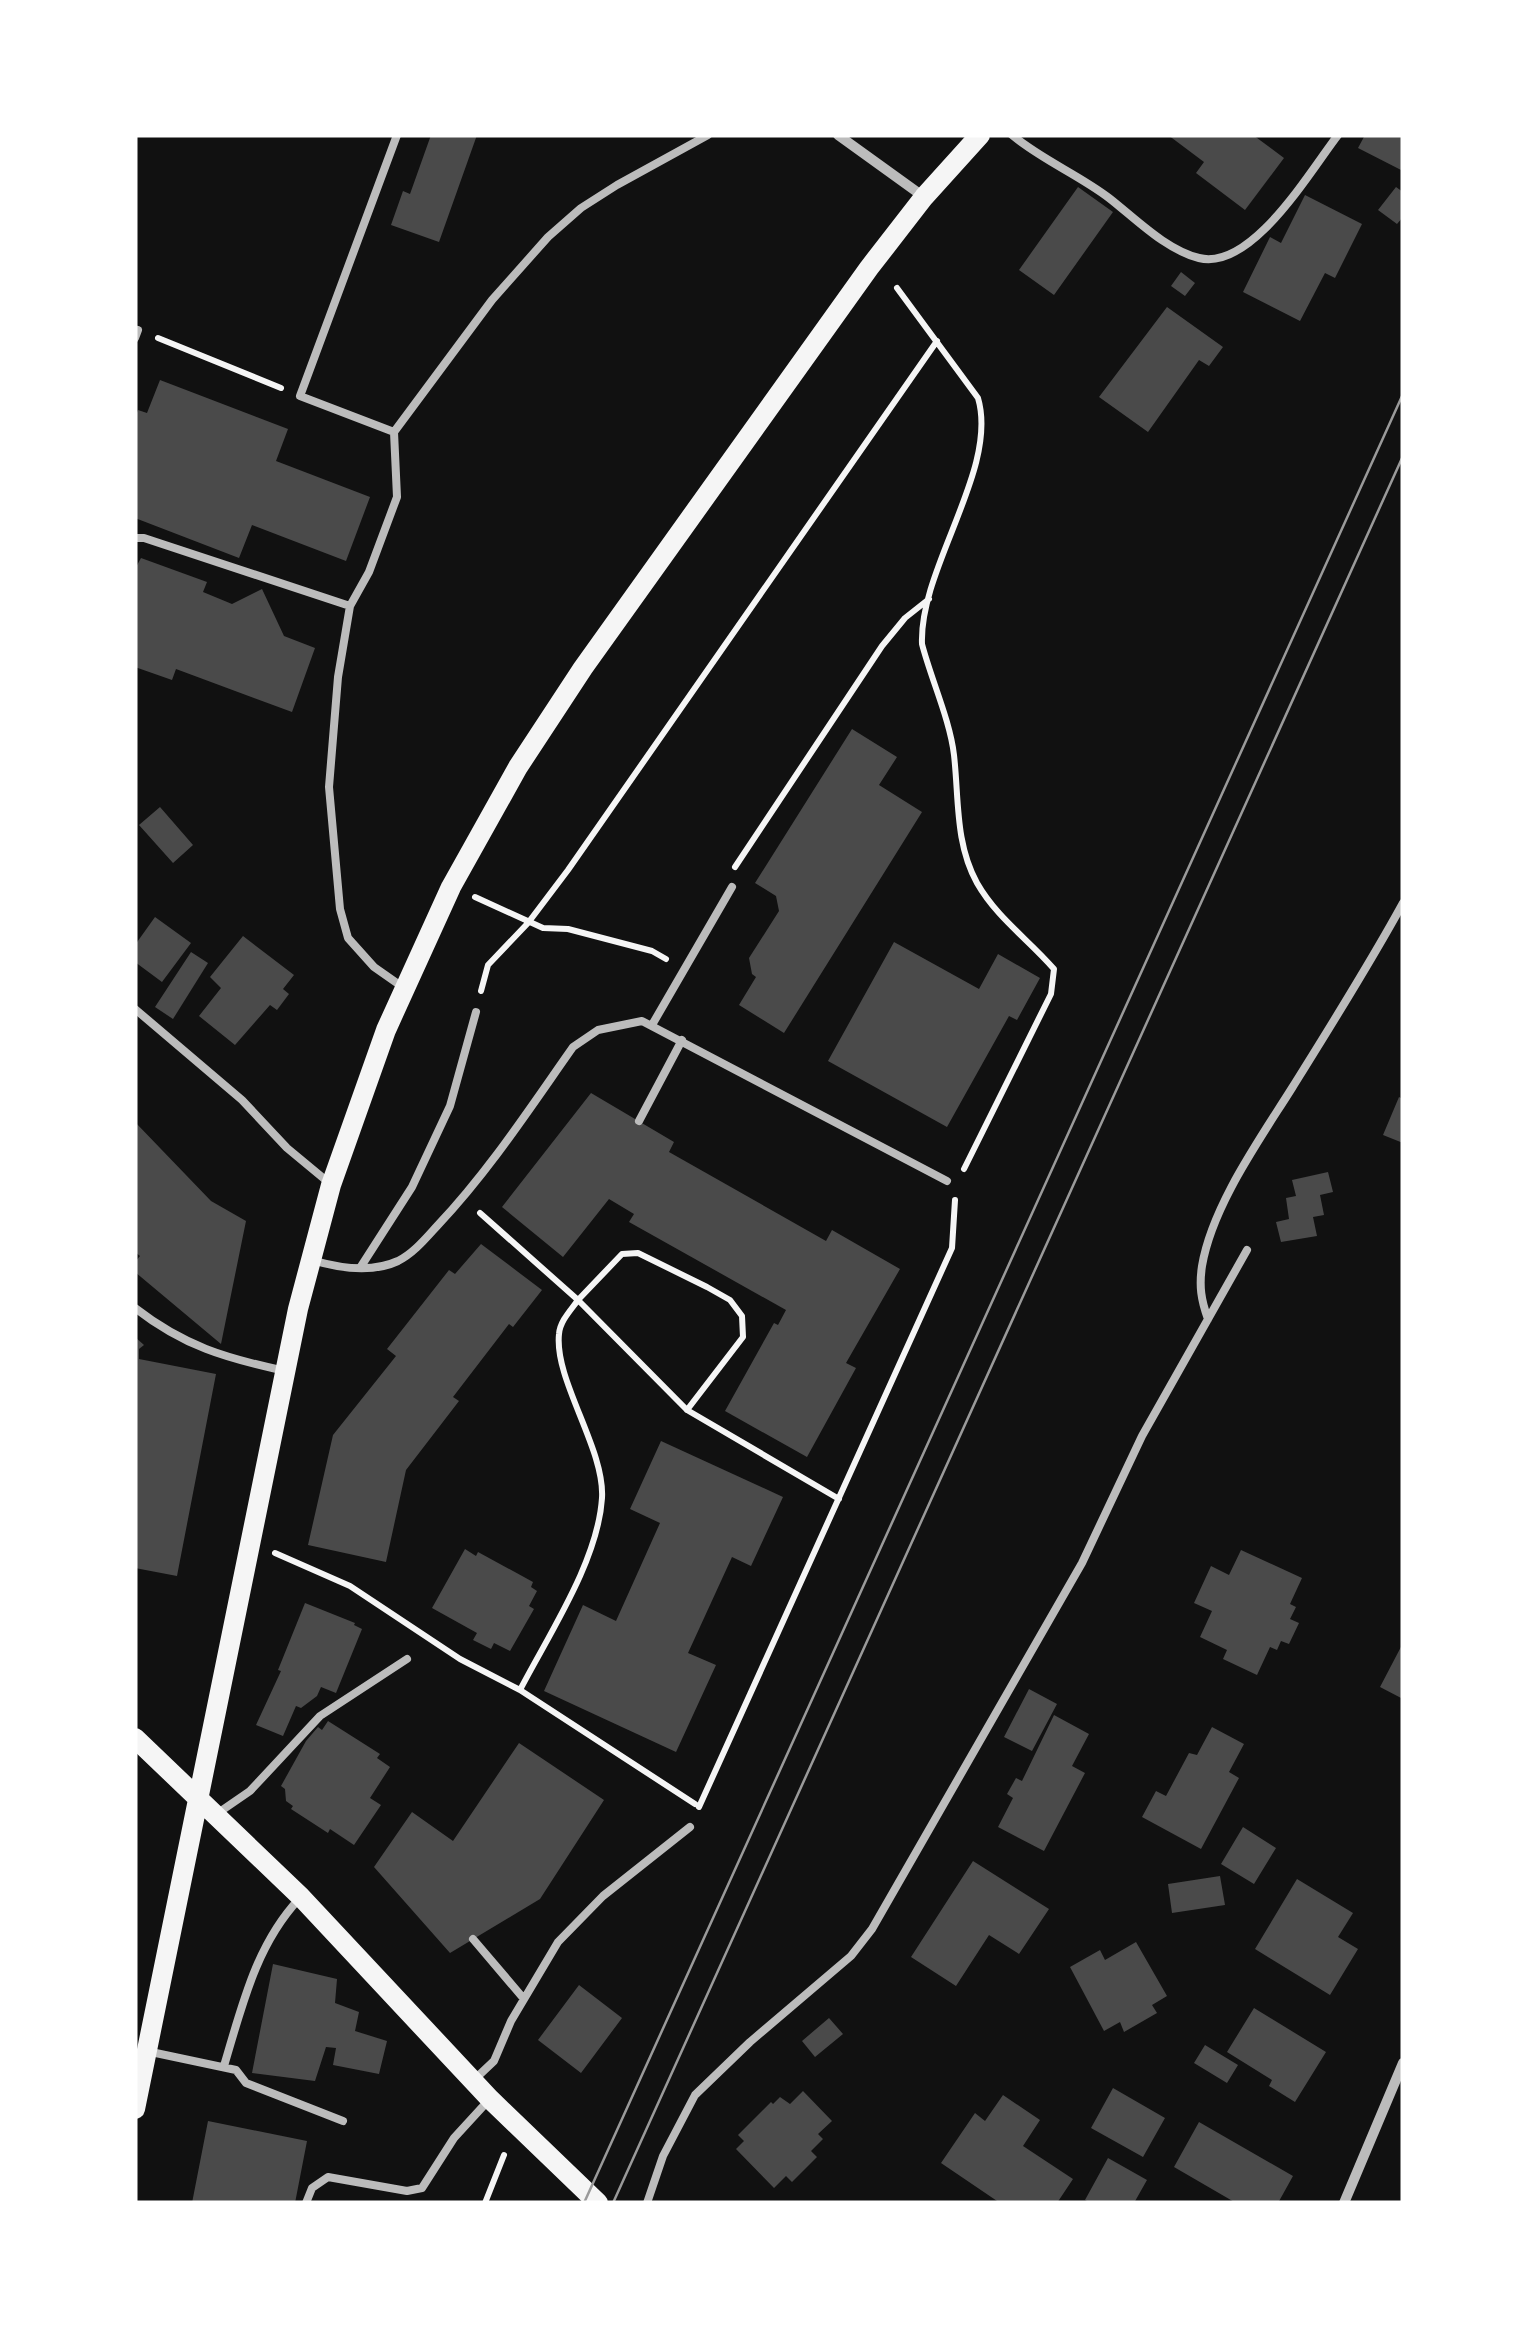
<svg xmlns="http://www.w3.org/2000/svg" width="1538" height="2338" font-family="Arial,sans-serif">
<rect width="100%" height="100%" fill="#111"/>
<!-- building -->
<path fill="#4a4a4a" d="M431,135H477L439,242L391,225L403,191L410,194Z
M1168,135H1253L1284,158L1245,210L1196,173L1204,162Z
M1365,135H1403V171L1358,148Z
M1078,187L1113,212L1054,295L1019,270Z
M1396,187L1403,192V217L1397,224L1378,210Z
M1305,195L1362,224L1335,278L1325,273L1300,321L1243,292L1270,237L1281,243Z
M1181,272L1195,283L1185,296L1171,286Z
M1167,307L1223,347L1209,366L1199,360L1148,432L1099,397Z
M160,380L288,429L276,461L370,497L346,561L252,525L239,558L135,518V418L138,410L147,413Z
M141,558L207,582L203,592L232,604L262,589L284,636L315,648L292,712L176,669L172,680L135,667V569Z
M852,729L897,757L879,785L922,812L784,1033L739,1005L756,977L752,974L749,958L779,911L776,896L755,883Z
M160,807L193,845L173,863L139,825Z
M155,917L191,943L162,982L135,962V945Z
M243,936L294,975L283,989L289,994L277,1010L270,1005L235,1045L199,1016L221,988L210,977Z
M894,942L979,989L998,954L1040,978L1017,1020L1009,1016L947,1127L828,1061Z
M191,952L208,963L173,1019L155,1007Z
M591,1093L674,1142L669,1152L826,1241L832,1230L900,1269L846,1363L856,1368L807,1457L725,1411L774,1323L778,1325L786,1310L629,1222L634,1214L609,1199L563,1257L502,1207Z
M1399,1097L1403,1099V1143L1383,1135Z
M135,1122L211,1201L246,1221L221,1344L135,1272V1262L140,1256L135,1252Z
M1328,1172L1333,1192L1320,1195L1324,1215L1313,1217L1317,1236L1281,1242L1276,1222L1289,1219L1286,1198L1296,1196L1292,1180Z
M481,1244L542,1290L513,1327L509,1324L453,1397L459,1401L406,1470L386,1562L308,1545L333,1435L396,1356L387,1349L449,1270L455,1274Z
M135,1337L144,1345L139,1349V1359L216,1374L177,1576L135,1568Z
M661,1441L783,1497L751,1566L732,1557L688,1653L716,1665L676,1752L544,1691L583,1605L616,1621L660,1523L630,1509Z
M465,1549L476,1556L478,1552L533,1582L531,1587L537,1591L529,1606L534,1609L510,1651L494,1643L491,1649L473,1640L477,1633L432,1608Z
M1241,1550L1302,1578L1290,1604L1296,1607L1290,1619L1299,1623L1289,1644L1281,1641L1277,1650L1270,1647L1257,1675L1223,1659L1227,1650L1200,1637L1212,1611L1194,1603L1211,1566L1229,1575Z
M305,1603L355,1623L354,1625L362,1629L336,1693L321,1687L317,1696L301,1708L296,1706L283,1736L256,1725L281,1671L278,1670Z
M1403,1643V1699L1380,1687Z
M1029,1689L1057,1704L1032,1751L1004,1737Z
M1054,1715L1089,1734L1072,1766L1085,1773L1044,1851L998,1827L1013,1798L1007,1794L1016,1778L1022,1781Z
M328,1721L380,1754L377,1758L390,1767L370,1798L381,1805L354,1845L330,1829L328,1833L291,1809L293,1806L286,1801L285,1789L281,1786L306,1741L318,1727L322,1730Z
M1212,1727L1244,1744L1229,1772L1239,1778L1201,1849L1142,1817L1156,1791L1166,1796L1189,1753L1197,1755Z
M519,1743L604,1800L540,1899L450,1953L374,1867L412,1812L453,1841Z
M1243,1827L1276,1848L1254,1884L1221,1864Z
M973,1861L1049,1909L1019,1954L989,1935L956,1986L911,1957Z
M1220,1876L1225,1905L1172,1913L1168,1884Z
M1297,1879L1353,1913L1338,1937L1358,1949L1330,1995L1255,1949Z
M1136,1942L1167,1996L1152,2005L1157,2013L1124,2032L1120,2022L1104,2031L1070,1967L1100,1950L1105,1960Z
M273,1964L337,1979L335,2003L359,2012L355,2031L387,2041L379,2074L333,2065L336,2048L326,2047L315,2081L252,2073Z
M579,1985L622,2018L581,2073L538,2040Z
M1254,2008L1326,2052L1295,2102L1269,2086L1272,2080L1227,2052Z
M829,2018L843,2034L815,2057L802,2041Z
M1205,2045L1238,2065L1227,2083L1194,2063Z
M1113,2088L1165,2118L1143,2157L1091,2128Z
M803,2091L832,2121L818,2134L823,2139L811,2151L817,2157L792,2182L786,2176L774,2188L736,2149L744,2141L738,2135L771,2102L773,2104L780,2097L790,2104Z
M1003,2095L1040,2120L1023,2146L1073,2179L1057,2203H1000L941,2163L975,2113L985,2121Z
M208,2121L307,2141L295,2203H192Z
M1199,2122L1293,2176L1278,2203H1236L1174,2167Z
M1108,2158L1147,2180L1134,2203H1091L1085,2200Z"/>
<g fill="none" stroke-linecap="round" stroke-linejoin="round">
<!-- path -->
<path stroke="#f5f5f5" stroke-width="6" d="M897,288L978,398C999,469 919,568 922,644C931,679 950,720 954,755C959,799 955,843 977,883C997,918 1028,939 1054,969L1051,994L964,1169
M158,338L281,388
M735,867L882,646L905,618L929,599
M475,897L543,928L568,929L652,951L666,959
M481,991L488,965L528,923L568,870L937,341
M687,1410L743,1337L742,1316L730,1300L707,1287L638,1253L622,1254L578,1300L687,1410L839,1499
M275,1553L350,1586L460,1659L520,1690C549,1634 598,1561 602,1498C605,1449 554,1380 559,1334C560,1321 571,1310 578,1300L480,1213
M520,1690L695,1804
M699,1807L952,1248L955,1200
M485,2203L504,2155"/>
<!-- service -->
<path stroke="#bcbcbc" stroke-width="8" d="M1012,135C1042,160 1079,175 1109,198C1136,219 1166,250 1199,258C1252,271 1310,171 1338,135
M135,338L138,330
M394,432L300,396L397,135
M135,538H144L350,606
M404,988L374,967L348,938L340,909L329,787L338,677L350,606L369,572L397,497L394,432L492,300L548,237L581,208L617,185L708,135
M135,1009L242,1100L287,1148L328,1182
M652,1025L732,887
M639,1121L682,1040
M315,1261C340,1268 372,1273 398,1261C414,1253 426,1238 438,1225C489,1171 530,1108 573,1047L598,1030L642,1021L947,1181
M360,1268L412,1187L450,1106L476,1012
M135,1308C184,1346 225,1358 285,1371
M1208,1319C1201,1300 1199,1286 1202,1266C1212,1206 1260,1139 1292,1088C1330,1027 1368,967 1403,903
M218,1813L250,1791L320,1716L407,1659
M473,1939L524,1999
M151,2052L236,2070L246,2083L343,2121
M224,2066C242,2006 256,1945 299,1899
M476,2078L494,2061L511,2021L558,1942L603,1896L690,1827
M306,2203L312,2188L328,2177L407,2191L422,2188L454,2138L487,2102
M647,2203L663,2156L695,2095L750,2042L851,1956L872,1929L1082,1563L1142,1436L1247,1250"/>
<!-- minor -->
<path stroke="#bcbcbc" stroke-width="10" d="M838,135L924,197
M1344,2203L1403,2063"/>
<!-- secondary -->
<path stroke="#f5f5f5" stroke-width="20" d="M135,1738L301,1897L490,2099L598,2203
M135,2109L298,1309L331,1185L386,1030L451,887L518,767L583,668L869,268L924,197L980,135"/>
<!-- tram -->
<path stroke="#9a9a9a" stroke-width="2.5" d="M584,2203L1403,394
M613,2203L1403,456"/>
</g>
<!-- border -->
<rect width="1538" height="2338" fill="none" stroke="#ffffff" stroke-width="275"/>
</svg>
